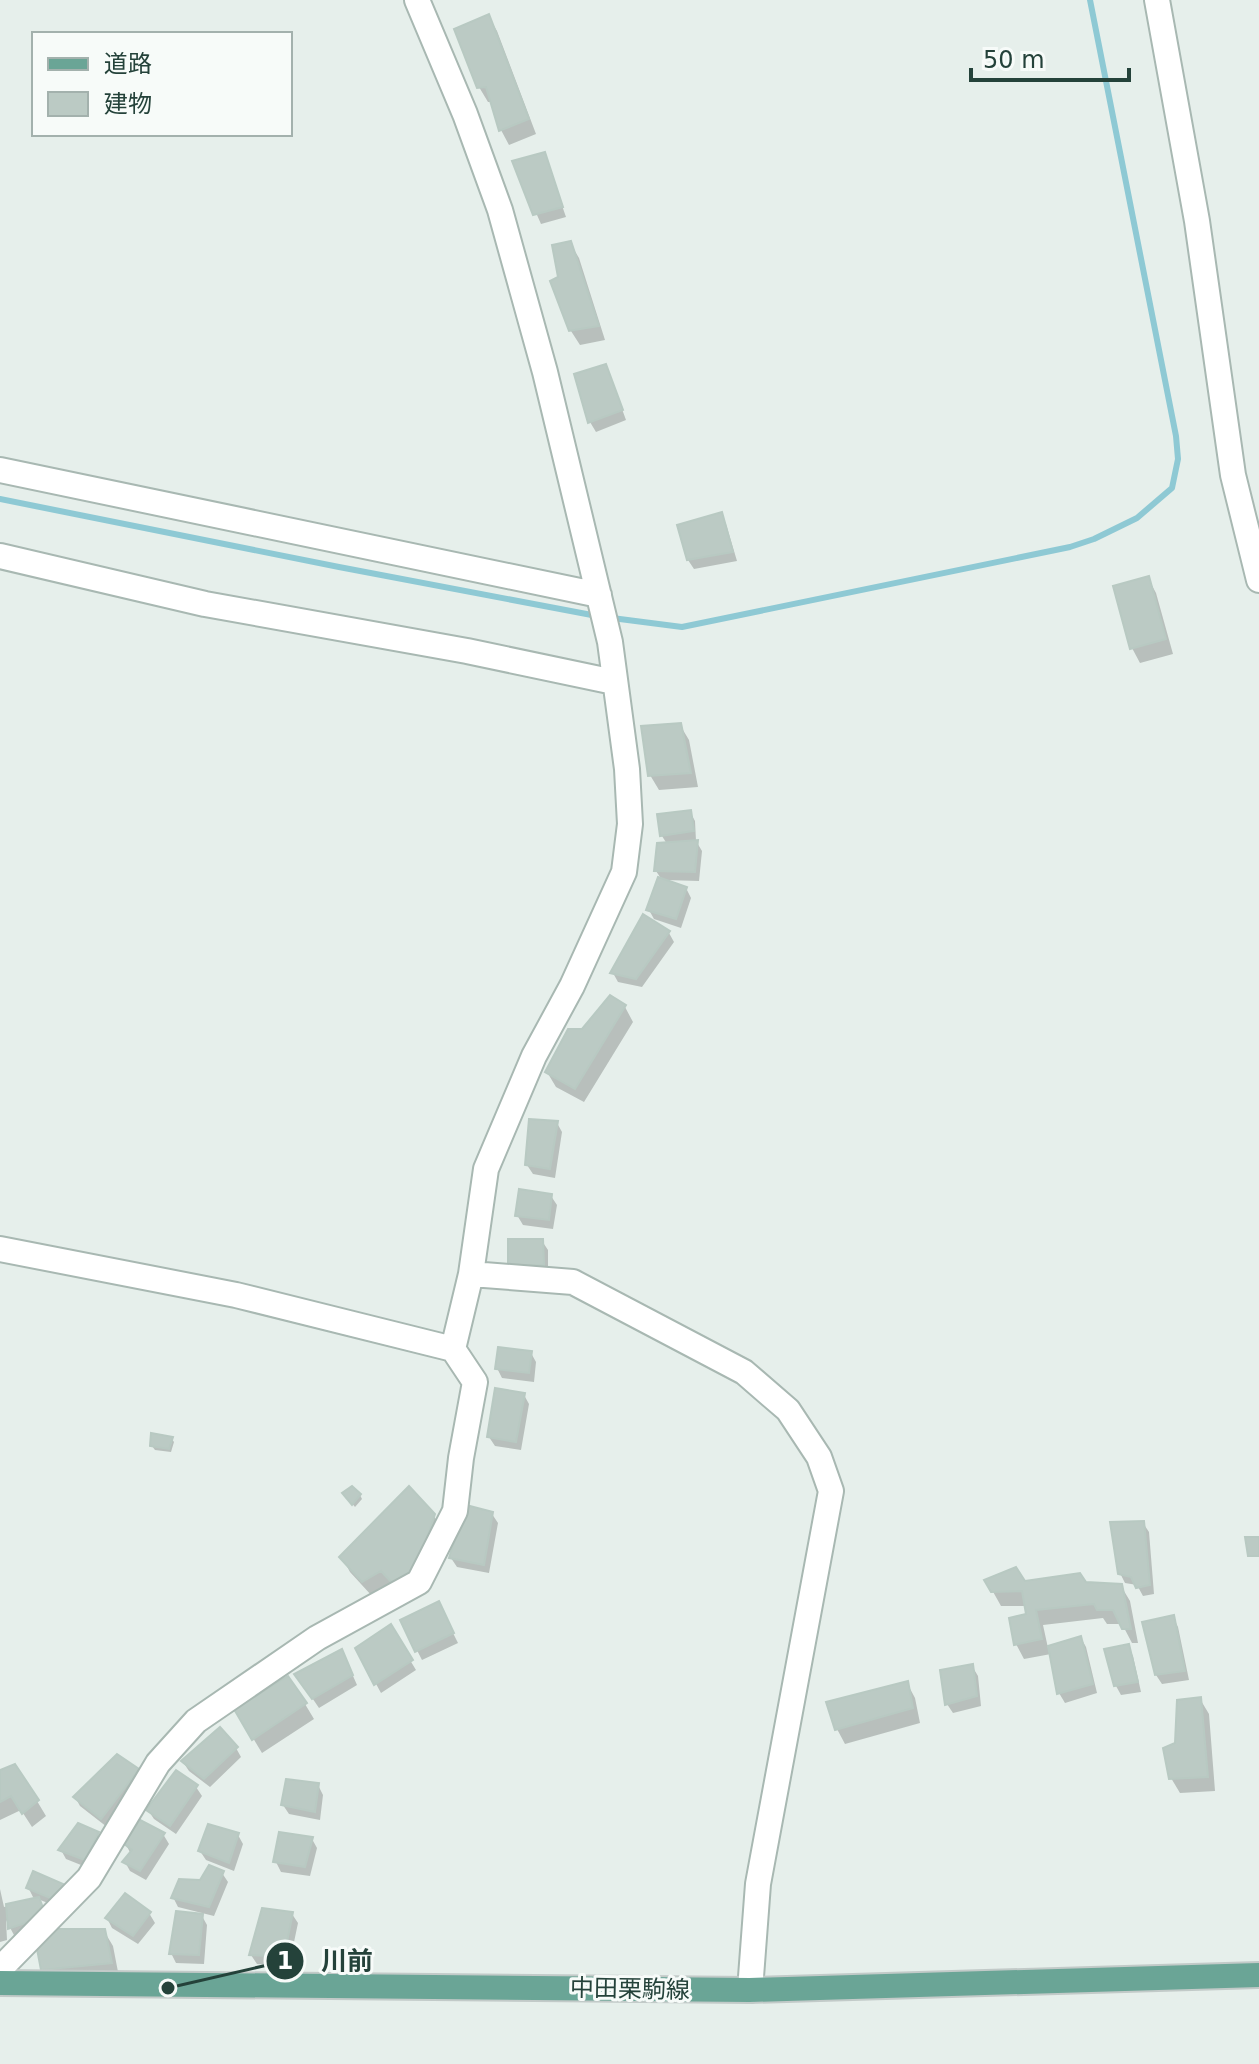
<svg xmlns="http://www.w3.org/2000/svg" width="1259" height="2064" font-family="'DejaVu Sans','Noto Sans JP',sans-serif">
<rect width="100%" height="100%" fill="#e6efeb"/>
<!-- shadow -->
<path fill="#0003" d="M488,16L497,31L536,134L509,145L501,130L492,102H488L479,87Z
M544,154L566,217L541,224L514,163Z
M570,243L579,258L605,340L580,345L571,331L560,278Z
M577,376H610L626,420L596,432L590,422Z
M721,514L726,524L737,561L694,569L688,560Z
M1148,578L1156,593L1173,654L1140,663L1132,648Z
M680,725L689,740L698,787L659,790L650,775Z
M690,812L695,821L696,841L702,851L699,881L665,880L686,888L691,898L681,928L654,919L649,910L660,877L656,871L667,844L662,836Z
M669,933L674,942L642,987L618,982L613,973Z
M625,1007L633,1022L584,1102L556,1087L547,1072L583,1031Z
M557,1123L562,1132L555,1178L533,1174L527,1165Z
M551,1196L557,1205L553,1229L523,1225L517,1215Z
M542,1241L548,1250V1274H515L510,1264Z
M531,1353L536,1362L534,1382L502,1378L497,1368Z
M524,1395L529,1404L521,1450L495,1446L489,1437Z
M171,1438L174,1442L171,1452L155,1450L152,1446Z
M360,1495L362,1499L355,1507L347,1497Z
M492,1514L498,1523L489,1573L457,1567L451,1558Z
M434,1516L443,1531L426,1580L372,1596L350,1572L342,1557Z
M1143,1523L1149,1532L1154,1594L1143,1596L1137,1585L1125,1583L1120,1573Z
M987,1581L1121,1586L1130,1601L1138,1643H1132L1122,1624H1107L1103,1618L1043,1625L1048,1648L1081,1638L1086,1647L1097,1693L1065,1703L1059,1693L1051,1654L1024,1659L1016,1644L1028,1615L1026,1606H1001Z
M443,1613L458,1643L422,1660L402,1621Z
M1173,1617L1178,1627L1189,1680L1162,1684L1156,1675Z
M390,1627L416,1670L381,1693L357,1649Z
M1128,1646L1133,1656L1141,1692L1121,1695L1116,1686Z
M346,1660L357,1685L319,1708L302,1683Z
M972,1666L978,1676L981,1706L953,1713L947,1704Z
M907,1683L915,1698L920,1723L845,1744L837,1729Z
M1200,1699L1209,1714L1215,1791L1180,1793L1171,1778L1177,1745Z
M305,1704L314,1719L262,1753L236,1710Z
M236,1748L241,1757L210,1787L189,1771L183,1762Z
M138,1771L143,1780L107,1827L80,1806L75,1797Z
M0,1772L37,1801L46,1816L32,1827L21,1810L0,1820Z
M318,1785L323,1795L320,1820L289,1814L283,1805Z
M196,1787L202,1796L176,1834L154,1819L148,1810Z
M97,1834L103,1843L91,1869L66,1859L61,1850Z
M163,1834L169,1844L146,1880L130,1871L125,1862L131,1854L125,1843Z
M238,1835L243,1844L234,1871L206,1860L200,1851Z
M312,1839L317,1848L310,1876L281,1872L276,1862Z
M222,1873L228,1882L214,1916L178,1907L173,1897Z
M62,1886L67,1895L60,1908L33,1897L28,1887Z
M0,1889L4,1907L38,1899L44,1909L15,1937L6,1920L7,1940L0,1942Z
M149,1913L155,1923L138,1944L112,1928L107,1918Z
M292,1914L298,1923L289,1966L257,1964L251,1955Z
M202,1916L207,1925L204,1964L176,1963L171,1953Z
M104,1931L113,1946L119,1977L51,1984L43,1969Z"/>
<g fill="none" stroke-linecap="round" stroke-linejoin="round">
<!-- stream -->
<path stroke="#8ec9d4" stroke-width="6" d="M0,499L339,567L597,616
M612,618L682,627L1070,547L1094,539L1137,518L1172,488L1178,459L1176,436L1090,0"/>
</g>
<!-- building -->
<path fill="#bbcac4" stroke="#b8c9c2" stroke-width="2" d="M489,14L529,119L499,131L486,87L477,88L454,29Z
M545,152L563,207L533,215L512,161Z
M571,241L599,326L569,331L550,281L558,277L552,245Z
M606,364L623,410L588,423L574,374Z
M722,512L733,552L687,560L677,525Z
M1149,576L1166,639L1130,649L1113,586Z
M681,723L691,773L648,776L641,726Z
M691,810L694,831L660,836L657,814Z
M698,840L695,872L654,871L657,843Z
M658,877L687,887L676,919L646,910Z
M643,914L670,931L636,979L610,973Z
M610,995L626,1005L575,1089L545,1072L568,1029H582Z
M529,1119L558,1121L550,1169L525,1165Z
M519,1189L552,1194L549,1220L515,1216Z
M508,1239H543L544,1265H508Z
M498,1347L532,1351L529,1373L495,1369Z
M495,1388L525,1393L516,1442L487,1437Z
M151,1433L173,1437L169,1449L150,1446Z
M352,1486L361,1494L352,1505L342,1493Z
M409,1486L435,1514L418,1565L395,1586L381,1571L362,1582L339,1557Z
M466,1505L493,1512L484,1565L449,1558Z
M1144,1521L1150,1585L1136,1588L1131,1577L1118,1574L1110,1522Z
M1245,1537H1259V1556H1248Z
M1016,1567L1025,1581L1080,1573L1086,1582L1122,1584L1131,1629H1122L1113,1610H1097L1094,1604L1036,1610L1042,1639L1014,1645L1009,1618L1026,1614L1022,1591L991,1592L984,1580Z
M439,1601L454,1633L415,1652L400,1620Z
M1174,1615L1185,1671L1155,1675L1142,1622Z
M391,1624L413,1660L374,1685L355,1648Z
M1081,1636L1093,1684L1057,1694L1048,1646Z
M1129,1644L1138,1682L1114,1686L1104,1649Z
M342,1649L353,1675L312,1699L294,1674Z
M973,1664L977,1696L945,1705L940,1670Z
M288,1676L307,1703L252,1740L234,1709Z
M908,1681L913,1708L835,1730L826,1702Z
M1201,1697L1208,1777L1169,1779L1163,1748L1175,1743L1177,1700Z
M220,1727L238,1747L204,1779L181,1761Z
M117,1754L139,1769L101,1819L73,1797Z
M15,1764L39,1800L22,1814L11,1796L0,1802V1770Z
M176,1770L198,1785L170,1826L146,1810Z
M286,1779L319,1783L315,1812L281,1805Z
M140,1820L165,1833L140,1871L122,1862L132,1850L123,1843Z
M78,1823L99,1832L85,1860L58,1850Z
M208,1824L239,1833L229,1863L198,1851Z
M279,1832L313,1837L305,1867L273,1862Z
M209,1865L224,1871L209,1907L171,1898L179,1879L200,1880Z
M33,1871L63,1884L55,1900L26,1888Z
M125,1893L151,1912L133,1936L105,1918Z
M39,1897L46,1916L8,1929L6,1904Z
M262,1908L293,1912L284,1957L249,1955Z
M176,1911L203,1914L199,1955L169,1954Z
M54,1929H105L112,1963L41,1970L37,1949Z"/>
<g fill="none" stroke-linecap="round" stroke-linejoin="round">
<defs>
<path id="minor" d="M417,0L465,114L500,210L545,372L610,642L627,769L630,824L624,872L572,986L534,1056L486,1169L471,1274L453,1349
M1157,0L1197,221L1233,475L1259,580
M0,470L599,595
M0,556L205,604L467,651L614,682
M0,1249L236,1295L453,1349L475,1382L461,1458L455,1511L419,1582L317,1638L196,1721L158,1763L89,1878L0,1969
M471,1274L573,1282L744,1372L788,1410L819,1457L831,1491L758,1884L750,1990"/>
<path id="major" d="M0,1983L750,1990L1259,1975"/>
</defs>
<!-- minor casing -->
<use href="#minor" stroke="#a8b8b2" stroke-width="28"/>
<!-- major casing -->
<use href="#major" stroke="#c2cac8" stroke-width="28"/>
<!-- minor -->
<use href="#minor" stroke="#fff" stroke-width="24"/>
<!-- major -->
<use href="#major" stroke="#6aa596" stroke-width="24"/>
</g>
<g text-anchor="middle" stroke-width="6" stroke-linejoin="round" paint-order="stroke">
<!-- street labels -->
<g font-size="24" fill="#24423a" stroke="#f7fbf9">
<text transform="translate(630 1989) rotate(1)" y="8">中田栗駒線</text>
</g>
</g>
<!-- callouts -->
<path fill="none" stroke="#24423a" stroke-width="3" d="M168 1988L285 1961"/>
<g fill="#24423a" stroke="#f7fbf9" stroke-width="3">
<circle cx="168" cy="1988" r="8"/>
<circle cx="285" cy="1961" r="20"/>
</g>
<g font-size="24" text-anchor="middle" font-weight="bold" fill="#fff">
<text x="285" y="1969">1</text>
</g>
<g font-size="26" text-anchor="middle" font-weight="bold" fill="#24423a" stroke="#f7fbf9" stroke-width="6" stroke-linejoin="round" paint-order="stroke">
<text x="347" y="1970">川前</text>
</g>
<!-- legend -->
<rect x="32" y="32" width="260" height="104" fill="#f7fbf9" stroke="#a3b1ad" stroke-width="2"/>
<rect x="48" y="58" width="40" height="12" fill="#6aa596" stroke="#a3b1ad" stroke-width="2"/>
<text x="104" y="72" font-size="24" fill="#24423a">道路</text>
<rect x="48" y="92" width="40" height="24" fill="#bbcac4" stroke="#a3b1ad" stroke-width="2"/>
<text x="104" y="112" font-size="24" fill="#24423a">建物</text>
<!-- scale -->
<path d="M971 68v12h158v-12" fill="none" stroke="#24423a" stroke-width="4"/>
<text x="983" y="68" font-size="24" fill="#24423a" stroke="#f7fbf9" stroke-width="6" paint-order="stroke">50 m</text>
</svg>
